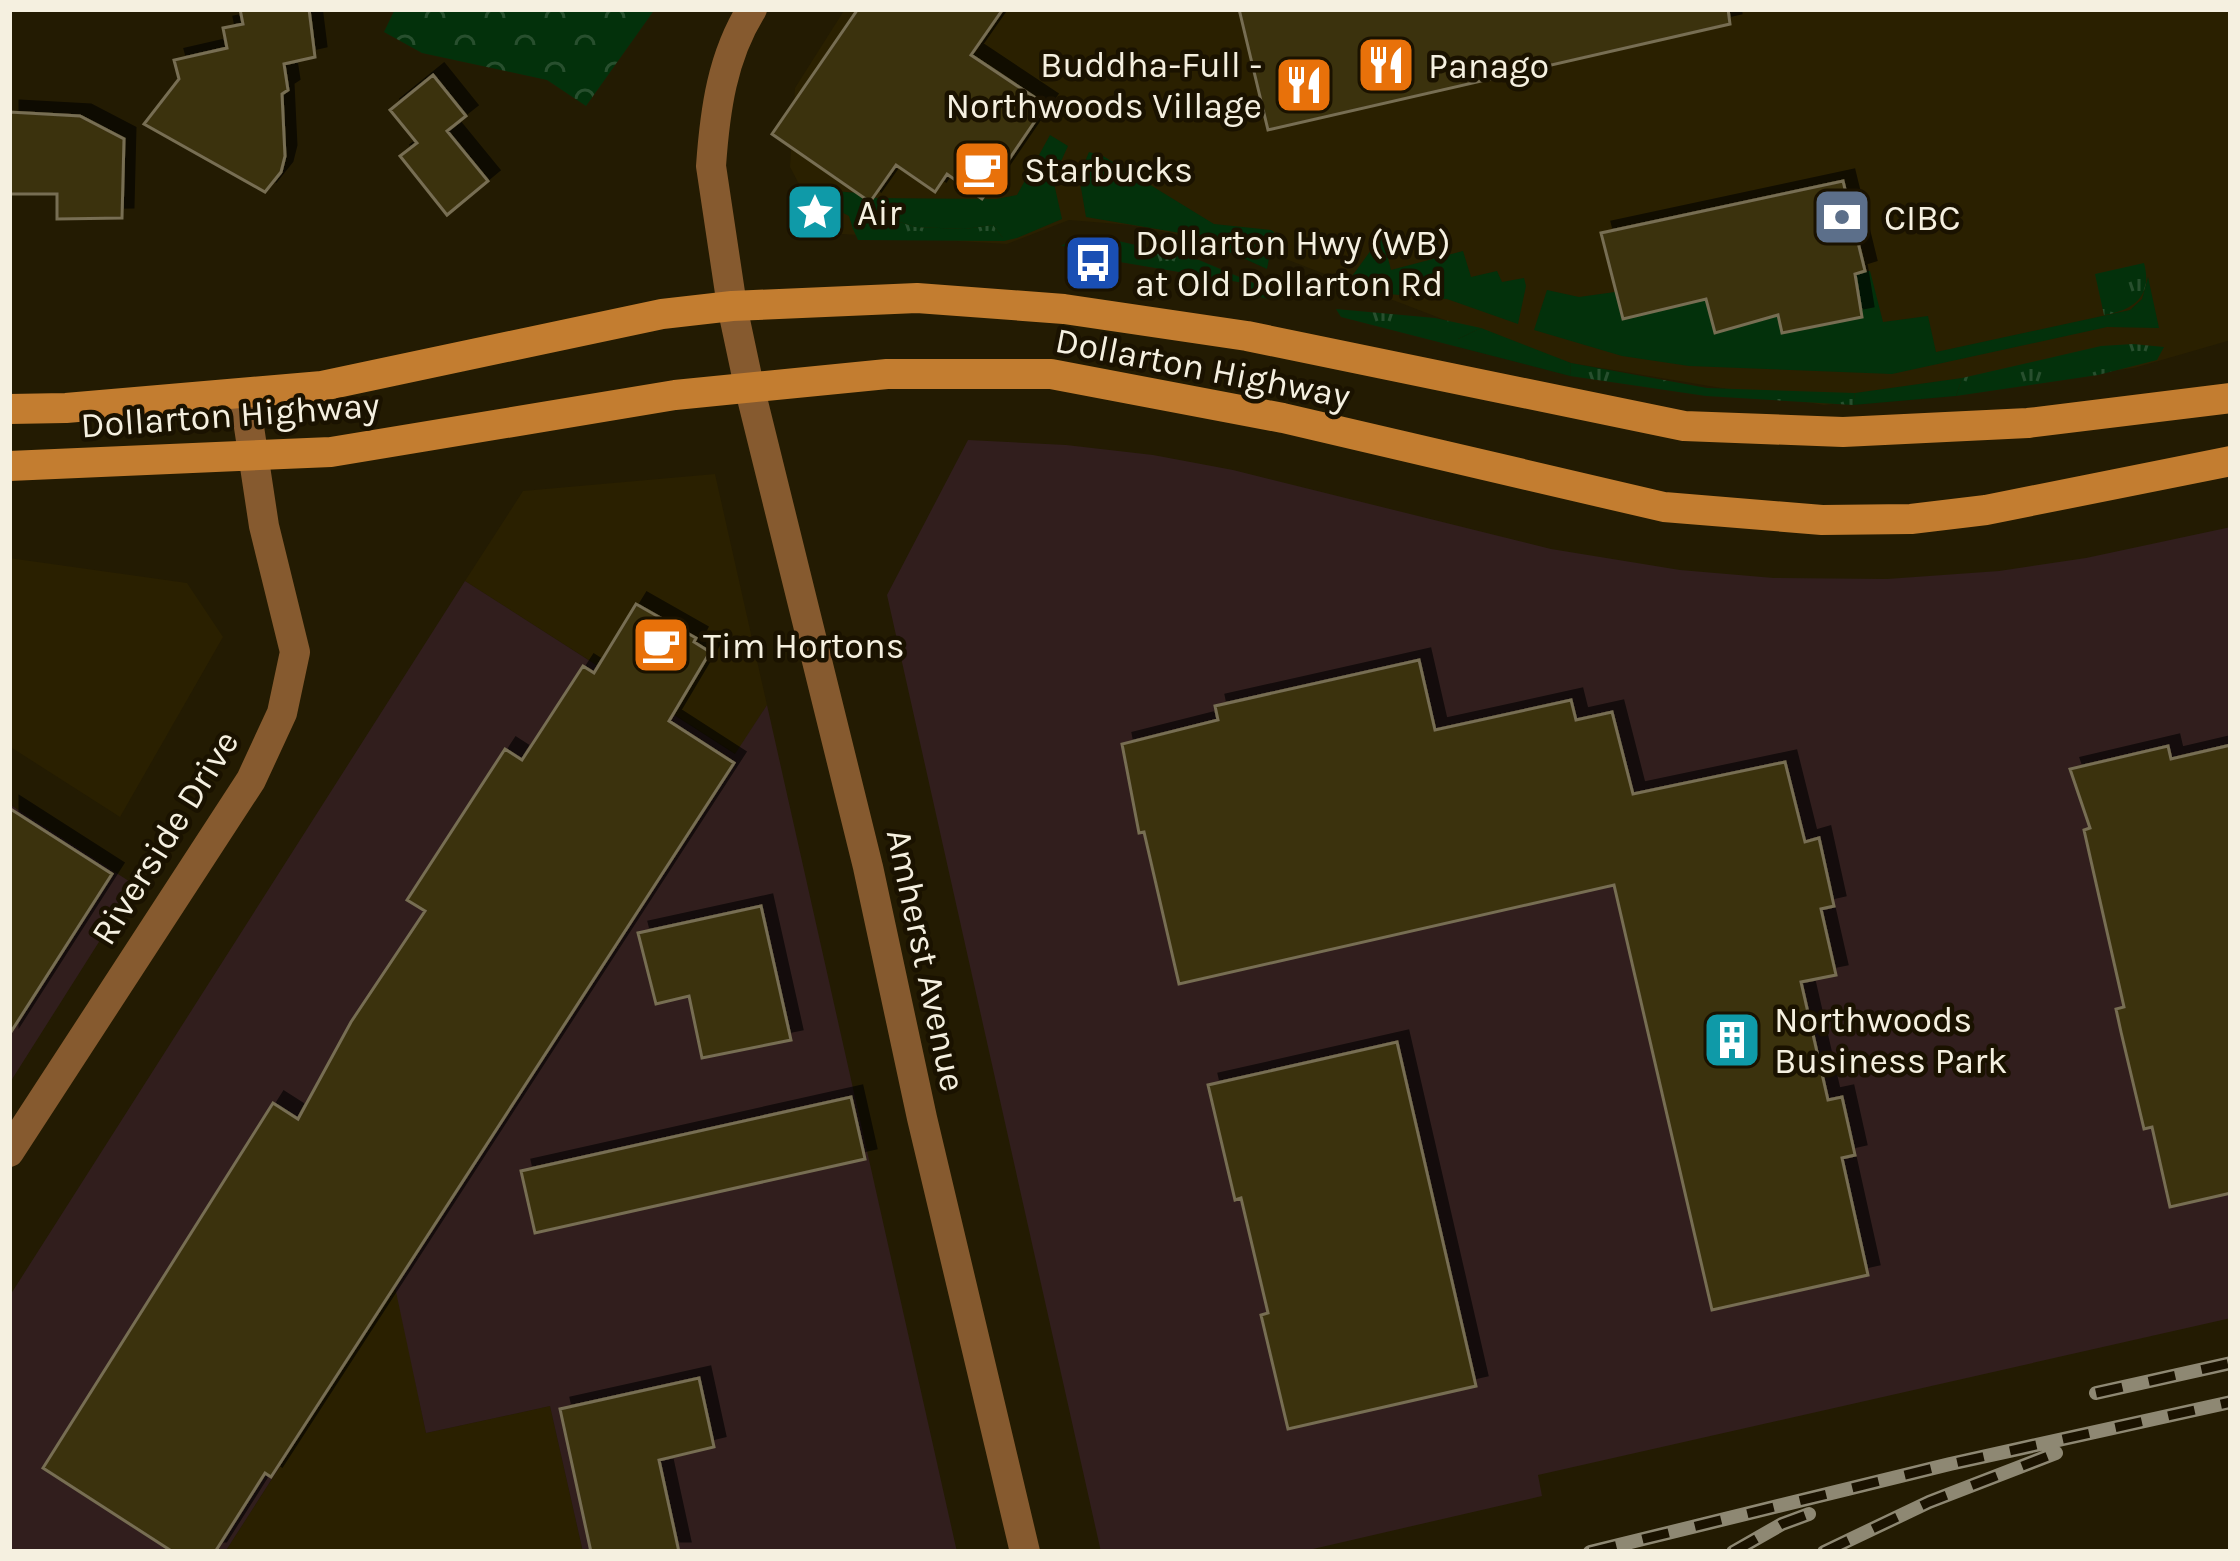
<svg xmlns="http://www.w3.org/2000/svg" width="2240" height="1561" font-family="Karla,sans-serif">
<defs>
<pattern id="grass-tufts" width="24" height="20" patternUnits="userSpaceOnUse" patternTransform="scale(3)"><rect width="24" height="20" fill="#03310b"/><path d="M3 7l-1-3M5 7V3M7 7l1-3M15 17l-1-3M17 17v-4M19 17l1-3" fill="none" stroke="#284f2e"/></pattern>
<pattern id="forest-crowns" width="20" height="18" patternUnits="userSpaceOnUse" patternTransform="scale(3)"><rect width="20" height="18" fill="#03310b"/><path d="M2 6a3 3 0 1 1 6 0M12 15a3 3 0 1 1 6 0" fill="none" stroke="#284f2e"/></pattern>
<filter id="shadow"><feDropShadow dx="11" dy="-11" stdDeviation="0" flood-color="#0009"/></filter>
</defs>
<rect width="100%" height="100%" fill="#231b02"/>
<!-- built -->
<path fill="#2a2000" d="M845,9H2231V340L2134,368L1824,405L1547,359L1270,253L1130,225L1069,220L1007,244L825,233L790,167L795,88Z
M715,474L767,705L736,754L465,581L523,491Z
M9,558L187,583L223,637L120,817L9,746Z
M396,1286L426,1433L550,1406L583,1552H225Z"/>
<!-- industrial -->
<path fill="#311e1d" d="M968,440L1066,445L1153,455L1233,470L1551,549L1680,570L1774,578L1887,579L1999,571L2086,558L2231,527V1318L1538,1475L1542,1496L1300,1552H1101L887,595Z
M465,581L735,754L767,705L957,1552H583L550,1406L426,1433L395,1287L225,1552H9V1297Z
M9,804L135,885L9,1084Z"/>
<!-- grass -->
<path fill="url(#grass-tufts)" d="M894,220L915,227L965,229L993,225L1003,238H1017L1004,241L858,240L853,229Z
M1110,239L1199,260L1275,292L1268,299L1248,294L1250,284L1108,260L1109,249L1061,246L1068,242Z
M2144,263C2153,296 2134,310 2104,315L2095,274Z
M1336,309L1435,318L1481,328L1458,339V347L1341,317Z
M2133,344L2164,347L2157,360L2098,375L1956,396L1962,378L2101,346Z
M1571,363L1707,388L1855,393L1853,405L1706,396L1570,376Z"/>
<!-- forest -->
<path fill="url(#forest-crowns)" d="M395,9H655L586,106L547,80L422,53L384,32Z"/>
<!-- garden -->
<path fill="#03310b" d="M1050,135L1068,146L1053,179L1062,219L1017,238H1003L993,225L965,229L915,227L894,220L853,229L849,216L788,184L808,194L811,189L858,193L865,198L996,199L1017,195Z
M1089,152L1103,156L1214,224L1271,230L1274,232L1267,269L1192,235L1086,217L1079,176Z
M1382,235L1391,270L1463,251L1471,277L1497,271L1502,282L1524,278L1526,286L1518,324L1447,299L1342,290Z
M1865,271H1870L1883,322L1928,316L1936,352L2130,310L2142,299L2148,277L2159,328L2107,327L1892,374L1689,366L1622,356L1534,330L1547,290L1579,297L1615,292L1623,319L1706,299L1716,333L1778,315L1783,333L1861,317L1855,274Z
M1481,328L1571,363L1570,376L1458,347V339Z
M1962,378L1956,396L1853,405L1855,393Z"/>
<!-- building -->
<path fill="#3b3111" stroke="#776e52" stroke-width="3" filter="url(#shadow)" d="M240,9H309L315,57L284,64L288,90L282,94L285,156L281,172L265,192L144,124L179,79L174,60L227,48L223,28L243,24Z
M858,9H1003L971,55L1046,105L982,199L947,174L935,192L896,165L870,202L772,134Z
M1239,9H1728L1730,24L1268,130Z
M433,75L466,116L447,131L488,181L447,215L400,156L417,143L390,110Z
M9,112L80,116L124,139L122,218L57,219V194H9Z
M1843,181L1865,271L1855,274L1862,317L1782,333L1778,315L1715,333L1706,299L1623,319L1601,233Z
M636,604L696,638L694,642L710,652L669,721L734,763L271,1477L265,1473L215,1552H173L43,1468L273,1103L298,1119L351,1022L425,911L407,900L505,749L522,760L583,666L594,673Z
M1419,660L1435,730L1571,700L1576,720L1612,712L1633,794L1785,762L1805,842L1819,838L1834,906L1821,909L1836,975L1801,982L1828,1100L1842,1097L1855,1155L1842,1158L1868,1275L1712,1310L1614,885L1179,984L1144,832L1139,833L1122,744L1218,720L1215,706Z
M2231,745V1193L2170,1207L2152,1127L2144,1129L2121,1032L2116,1009L2124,1007L2084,830L2090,828L2070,769L2168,746L2171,759Z
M9,808L112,874L9,1035Z
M761,906L791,1040L702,1058L689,996L656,1004L638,933Z
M1397,1042L1476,1386L1288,1429L1261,1315L1268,1313L1241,1198L1235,1200L1208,1085Z
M851,1097L865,1159L535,1233L521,1171Z
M699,1378L714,1447L659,1460L679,1552H591L560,1409Z"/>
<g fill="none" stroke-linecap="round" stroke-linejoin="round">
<!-- street -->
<path stroke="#865a2f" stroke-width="30" d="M752,9C722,57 715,110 711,166L732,306L749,386L868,867L922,1118L1025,1552
M9,1152L251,780L282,713L295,652L264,526L244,394"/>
<!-- secondary -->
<path stroke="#c37d30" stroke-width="30" d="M9,409L66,408L322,386L662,314L732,306L917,298L1064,309L1247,336L1684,426L1843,432L2028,423L2231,398
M9,466L331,452L675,395L887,374H1051L1283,418L1664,507L1822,520L1911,519L1986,510L2231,461"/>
<defs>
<path id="rail" d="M2096,1393L2231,1363
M1590,1552L1950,1464L2231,1402
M1733,1552L1782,1524L1809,1514
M1824,1552L1929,1502L2056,1453"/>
</defs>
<!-- rail casing -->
<use href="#rail" stroke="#8e8873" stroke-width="14"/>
<!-- rail -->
<use href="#rail" stroke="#1a1200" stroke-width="9" stroke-dasharray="27" stroke-linecap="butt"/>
</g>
<!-- icons -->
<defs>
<symbol id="restaurant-square" viewBox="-11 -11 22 22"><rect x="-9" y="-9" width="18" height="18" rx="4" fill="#e8710a" stroke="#1a1200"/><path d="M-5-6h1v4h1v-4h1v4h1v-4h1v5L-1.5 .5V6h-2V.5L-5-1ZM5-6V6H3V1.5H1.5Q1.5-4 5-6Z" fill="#fff"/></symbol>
<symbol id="cafe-square" viewBox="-11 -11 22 22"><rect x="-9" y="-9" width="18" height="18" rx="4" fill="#e8710a" stroke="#1a1200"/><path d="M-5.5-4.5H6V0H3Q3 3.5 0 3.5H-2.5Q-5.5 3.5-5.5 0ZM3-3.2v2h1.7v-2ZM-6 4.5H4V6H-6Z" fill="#fff"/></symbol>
<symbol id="sight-square" viewBox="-11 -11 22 22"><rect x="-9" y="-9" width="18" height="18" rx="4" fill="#0f9aa8" stroke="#1a1200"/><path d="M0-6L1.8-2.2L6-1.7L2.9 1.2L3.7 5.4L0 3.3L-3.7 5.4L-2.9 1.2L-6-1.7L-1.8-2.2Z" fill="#fff"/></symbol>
<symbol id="bank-square" viewBox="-11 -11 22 22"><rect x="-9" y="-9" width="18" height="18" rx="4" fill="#5c6f8a" stroke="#1a1200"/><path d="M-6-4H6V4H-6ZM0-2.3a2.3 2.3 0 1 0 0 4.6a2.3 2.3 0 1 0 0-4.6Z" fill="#fff"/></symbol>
<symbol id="bus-square" viewBox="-11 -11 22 22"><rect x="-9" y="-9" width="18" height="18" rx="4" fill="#1a4fb4" stroke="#1a1200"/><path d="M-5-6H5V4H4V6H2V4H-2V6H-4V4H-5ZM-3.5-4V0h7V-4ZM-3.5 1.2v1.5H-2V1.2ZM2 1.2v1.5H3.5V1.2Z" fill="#fff"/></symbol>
<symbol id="building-square" viewBox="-11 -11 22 22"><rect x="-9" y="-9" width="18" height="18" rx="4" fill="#0f9aa8" stroke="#1a1200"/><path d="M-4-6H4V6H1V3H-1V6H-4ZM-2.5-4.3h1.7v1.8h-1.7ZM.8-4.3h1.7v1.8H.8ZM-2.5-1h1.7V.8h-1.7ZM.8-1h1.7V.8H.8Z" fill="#fff"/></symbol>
</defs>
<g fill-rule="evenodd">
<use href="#restaurant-square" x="1353" y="32" width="66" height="66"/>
<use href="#restaurant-square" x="1271" y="52" width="66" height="66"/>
<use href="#cafe-square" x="949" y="136" width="66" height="66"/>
<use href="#sight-square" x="782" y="179" width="66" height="66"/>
<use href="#bank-square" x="1809" y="184" width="66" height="66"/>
<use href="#bus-square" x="1060" y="230" width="66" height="66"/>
<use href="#cafe-square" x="628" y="612" width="66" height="66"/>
<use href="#building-square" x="1699" y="1007" width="66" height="66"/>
</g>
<g text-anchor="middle" stroke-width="9" stroke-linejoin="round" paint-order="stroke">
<!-- poi labels -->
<g font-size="36" fill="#f5f0e0" stroke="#1a1200" text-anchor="start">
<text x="1262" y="77" text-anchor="end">Buddha-Full -<tspan x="1262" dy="41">Northwoods Village</tspan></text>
<text x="1428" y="78">Panago</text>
<text x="1024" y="182">Starbucks</text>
<text x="857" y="225">Air</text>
<text x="1884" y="230">CIBC</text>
<text x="1135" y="255">Dollarton Hwy (WB)<tspan x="1135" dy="41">at Old Dollarton Rd</tspan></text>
<text x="703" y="658">Tim Hortons</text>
<text x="1774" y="1032">Northwoods<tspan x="1774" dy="41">Business Park</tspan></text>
</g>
<!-- street labels -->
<g font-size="36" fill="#f5f0e0" stroke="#1a1200">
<text transform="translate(1203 367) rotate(11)" y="13">Dollarton Highway</text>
<text transform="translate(230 414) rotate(-4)" y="13">Dollarton Highway</text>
<text transform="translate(164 837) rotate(-58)" y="13">Riverside Drive</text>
<text transform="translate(927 960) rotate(78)" y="13">Amherst Avenue</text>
</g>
</g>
<!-- border -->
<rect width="2240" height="1561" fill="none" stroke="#f5f0e0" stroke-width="24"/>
</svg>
